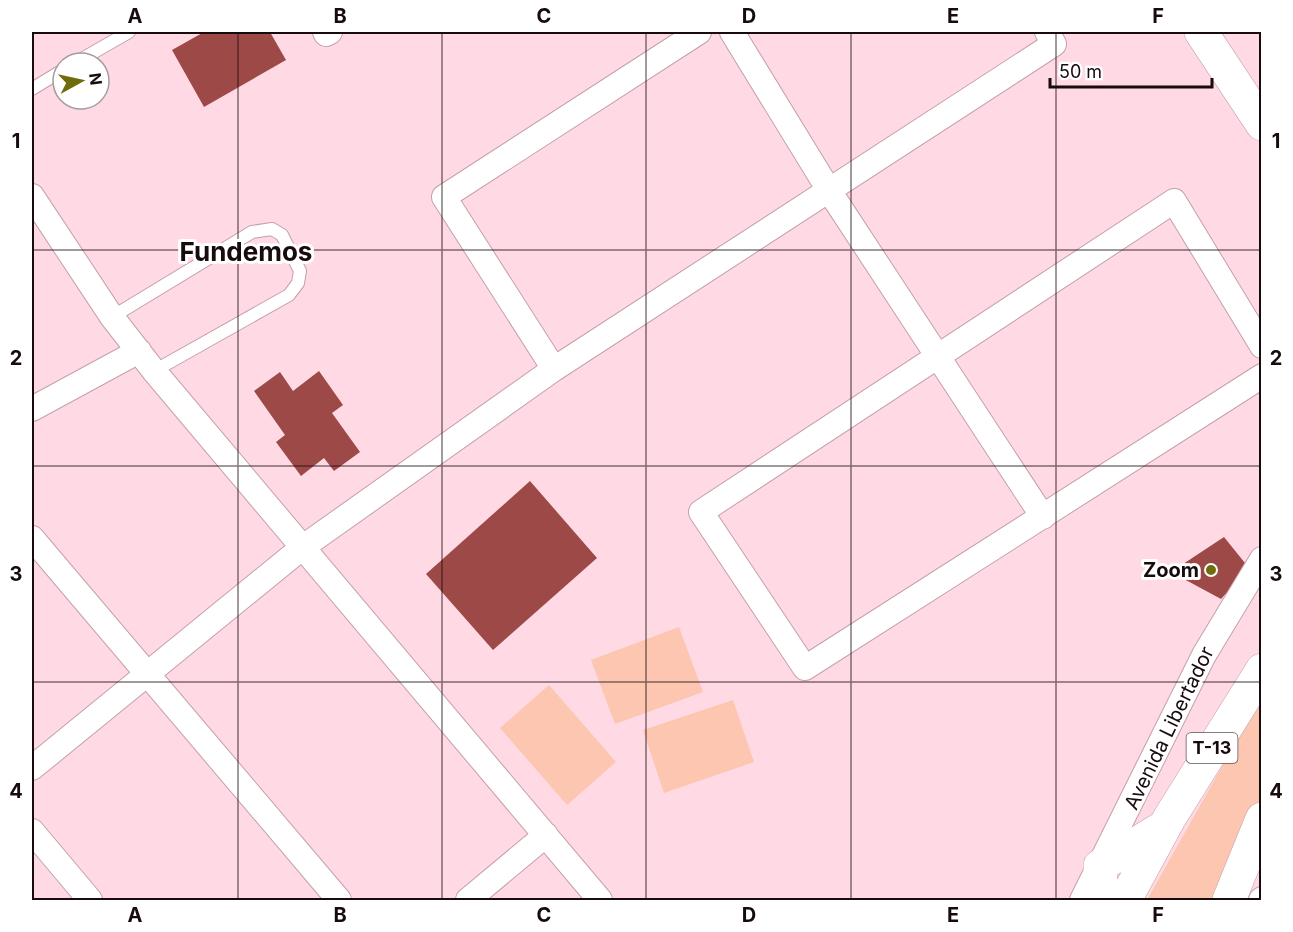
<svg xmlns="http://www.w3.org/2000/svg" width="1293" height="932" font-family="Inter,sans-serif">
<rect width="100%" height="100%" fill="#ffd9e3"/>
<!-- green -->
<path fill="#fcc6b0" d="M679,627L703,692L615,724L591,660Z
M549,685L616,762L567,805L500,728Z
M1261,697V801L1214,900H1147Z
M733,700L754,762L664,793L643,730Z"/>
<!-- building -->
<path fill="#9c4948" d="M204,32H270L286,60L204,107L172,50Z
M319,371L343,405L332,413L360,452L334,471L324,458L301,476L276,442L285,435L254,391L280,372L293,391Z
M530,481L597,558L493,650L426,574Z
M1224,537L1249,568L1221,599L1171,572Z"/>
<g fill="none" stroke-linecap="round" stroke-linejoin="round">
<defs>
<path id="lane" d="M75,63L129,32
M32,89L63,70
M112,317L252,232L272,229L282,235L300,271L298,283L289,295L154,371"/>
<path id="street" d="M325,32L326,34L330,32
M732,32L830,192L1043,517
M32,196L112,317L154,371L600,900
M1262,346L1174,201L701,512L805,668L1262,376
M554,369L444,197L699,32
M32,409L139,351
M32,538L339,900
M32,768L303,547L554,369L1054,44L1047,32
M32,831L90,900
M468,900L546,835
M1082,900L1204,655L1262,559
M1261,900L1262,899"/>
<path id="secondary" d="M1201,32L1262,124"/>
<path id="highway" d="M1102,900L1100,866L1162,828
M1125,900L1170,817L1262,670
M1229,900L1262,819"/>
</defs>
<!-- lane casing -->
<use href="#lane" stroke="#c4a0a9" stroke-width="14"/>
<!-- street casing -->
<use href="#street" stroke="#c4a0a9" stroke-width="26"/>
<!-- secondary casing -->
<use href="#secondary" stroke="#c4a0a9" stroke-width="34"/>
<!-- highway casing -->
<use href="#highway" stroke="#c4a0a9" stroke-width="34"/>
<!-- lane -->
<use href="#lane" stroke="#fff" stroke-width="12"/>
<!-- street -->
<use href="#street" stroke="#fff" stroke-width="24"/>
<!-- secondary -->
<use href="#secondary" stroke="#fff" stroke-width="33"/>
<!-- highway -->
<use href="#highway" stroke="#fff" stroke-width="33"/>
</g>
<!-- grid -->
<path fill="none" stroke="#170b0e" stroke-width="1.5" stroke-opacity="0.55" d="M238,32V900M442,32V900M646,32V900M851,32V900M1056,32V900M32,250H1262M32,466H1262M32,682H1262"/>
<!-- markers -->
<circle fill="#6e6c0b" stroke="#fff" stroke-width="2" cx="1211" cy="570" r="6"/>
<g text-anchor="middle" stroke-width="6" stroke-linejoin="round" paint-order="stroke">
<!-- shield labels -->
<rect fill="#fff" stroke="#5d5456" stroke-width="1.5" x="1186.5" y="733" width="51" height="30" rx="4.5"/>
<g font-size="18" font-weight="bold" fill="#170b0e">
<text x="1212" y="754">T-13</text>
</g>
<!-- poi labels -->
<g font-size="20" font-weight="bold" fill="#170b0e" stroke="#fff" text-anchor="end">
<text x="1199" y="577">Zoom</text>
</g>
<!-- street labels -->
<g font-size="20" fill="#170b0e" stroke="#fff">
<text transform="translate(1169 728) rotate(-64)" y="7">Avenida Libertador</text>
</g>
<!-- district labels -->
<g font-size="26" font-weight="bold" fill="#170b0e" stroke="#fff">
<text x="246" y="261">Fundemos</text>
</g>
</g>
<!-- border -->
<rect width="1293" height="932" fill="none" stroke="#ffffff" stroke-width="66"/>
<!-- north arrow -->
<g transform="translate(81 81) rotate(82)"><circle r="28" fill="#ffffff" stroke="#a29d9f" stroke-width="1.5"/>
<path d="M0-4.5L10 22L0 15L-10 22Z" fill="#6e6c0b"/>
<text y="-9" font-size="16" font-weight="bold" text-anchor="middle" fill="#170b0e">N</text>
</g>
<!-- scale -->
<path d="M1050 78v9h162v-9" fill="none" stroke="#170b0e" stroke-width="3"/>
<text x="1059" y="78" font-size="18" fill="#170b0e" stroke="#ffffff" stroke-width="4.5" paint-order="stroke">50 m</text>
<rect x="33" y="33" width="1227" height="866" fill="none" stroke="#170b0e" stroke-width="2"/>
<g font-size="20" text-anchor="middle" font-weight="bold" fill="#170b0e">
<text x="135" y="23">A</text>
<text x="340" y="23">B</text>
<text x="544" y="23">C</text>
<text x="749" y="23">D</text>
<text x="953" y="23">E</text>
<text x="1158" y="23">F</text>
<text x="16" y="148">1</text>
<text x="1276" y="148">1</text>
<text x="16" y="365">2</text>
<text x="1276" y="365">2</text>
<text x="16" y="581">3</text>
<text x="1276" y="581">3</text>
<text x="16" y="798">4</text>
<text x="1276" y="798">4</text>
<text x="135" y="922">A</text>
<text x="340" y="922">B</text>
<text x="544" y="922">C</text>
<text x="749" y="922">D</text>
<text x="953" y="922">E</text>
<text x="1158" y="922">F</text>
</g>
</svg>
